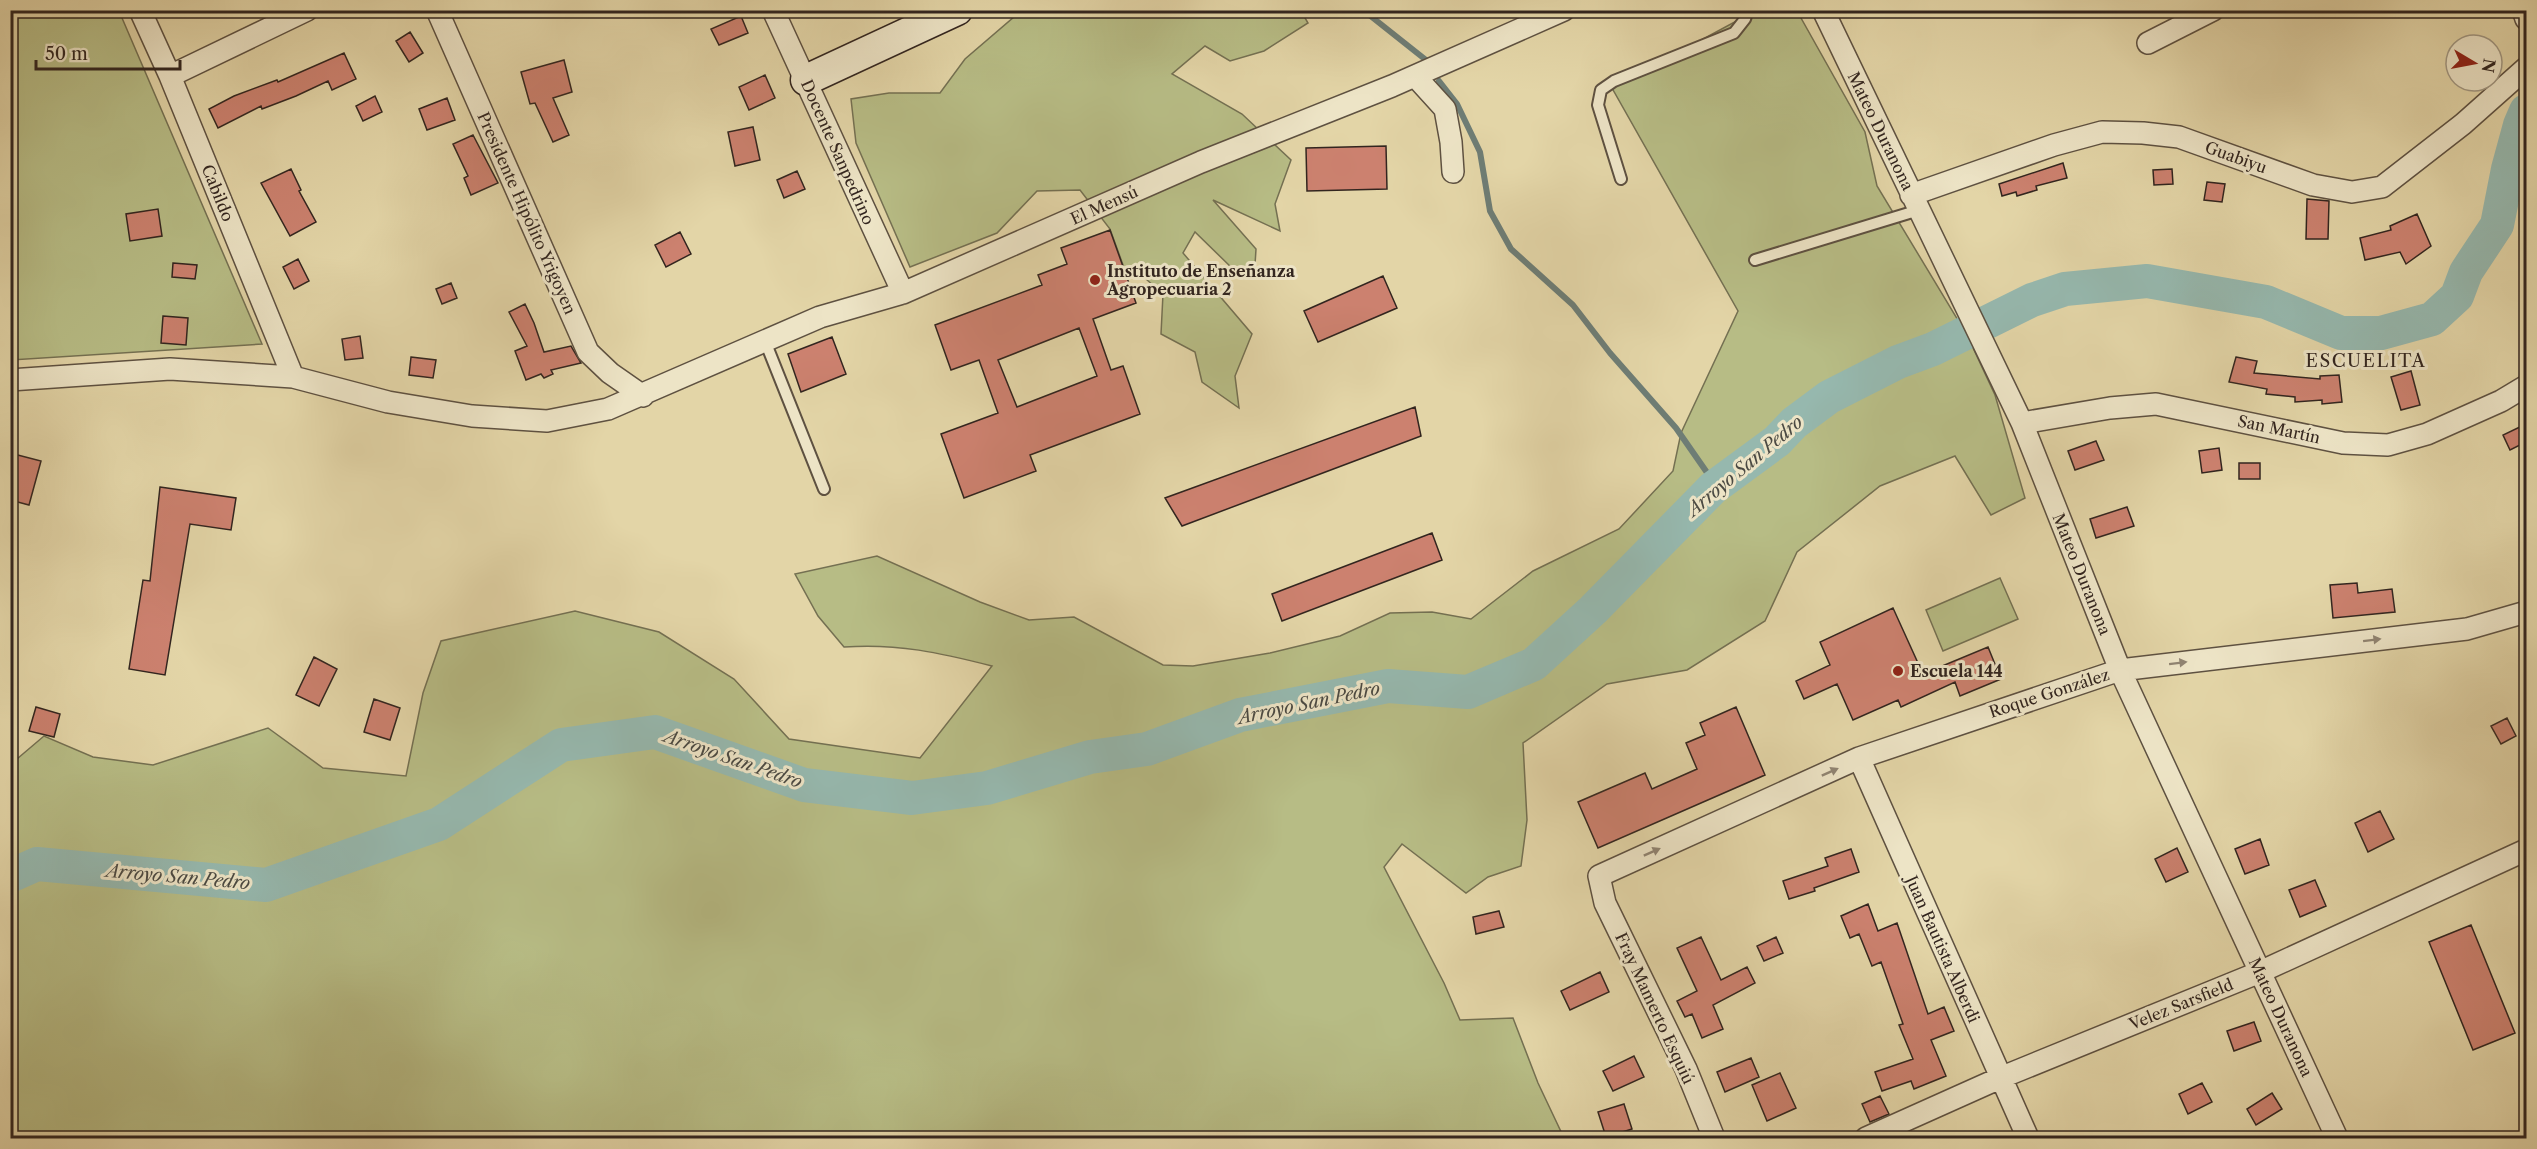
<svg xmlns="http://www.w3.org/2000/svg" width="2537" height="1149" font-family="'Libre Caslon Text',serif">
<rect width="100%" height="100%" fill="#e3d5a7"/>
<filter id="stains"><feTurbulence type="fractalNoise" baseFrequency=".00333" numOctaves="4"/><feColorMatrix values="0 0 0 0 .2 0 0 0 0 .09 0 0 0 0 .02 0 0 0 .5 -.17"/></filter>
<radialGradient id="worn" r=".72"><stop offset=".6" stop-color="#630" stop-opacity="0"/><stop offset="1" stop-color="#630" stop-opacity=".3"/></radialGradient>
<!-- green -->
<path fill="#b7bc85" stroke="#747052" stroke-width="1.5" d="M11,11H119L262,344L11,360Z
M1021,11H1301L1308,23L1264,51L1230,61L1205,46L1172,74L1242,114L1291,160L1275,204L1280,231L1213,200L1256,249L1255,265L1235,271L1195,232L1183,253L1252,334L1235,376L1239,408L1202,382L1195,352L1161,334L1163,294L1138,272L1127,276L1110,229L1080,190L1037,191L997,233L910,267L856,143L851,99L889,93H940L965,59Z
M1755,11H1797L1865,132L1877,186L1967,335L1995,395L2025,498L1991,515L1955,456L1880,486L1797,552L1765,621L1687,670L1607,684L1523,743L1527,820L1521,866L1488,877L1466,893L1402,844L1384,867L1444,983L1460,1020L1513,1018L1538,1083L1564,1138H11V764L44,736L93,757L153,765L268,728L323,768L406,776L423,693L441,641L575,611L659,632L734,679L789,739L920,758L992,666C941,653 897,643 844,647L818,616L795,574L877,556L980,602L1029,620L1074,617L1163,665L1193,666L1270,653L1340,636L1390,613L1432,612L1471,619L1533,571L1619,529L1673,471L1681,433L1738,311L1612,88Z
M2000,578L2018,619L1943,651L1926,610Z"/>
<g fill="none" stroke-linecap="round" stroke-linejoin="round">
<!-- stream -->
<path stroke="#6e7d75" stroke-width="6" d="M1363,10L1426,60
M1439,81L1457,104L1480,152L1490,211L1511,249L1573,305L1610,353L1676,428L1708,474L1713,488"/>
<!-- river -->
<path stroke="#96b8ae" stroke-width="34" d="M10,876L37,864L266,885L439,824L561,745L655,732L804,785L912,798L987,788L1090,757L1147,749L1240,715L1388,686L1468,692L1534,664L1593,610L1713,488L1777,441L1794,423L1829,397L1898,362L1933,349L2032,300L2065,289L2147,281L2266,302L2341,333H2381L2432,319L2457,296L2466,272L2497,225L2508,169L2520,125L2526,111"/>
</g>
<!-- building -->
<path fill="#cc816f" stroke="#32251f" stroke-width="1.5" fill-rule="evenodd" d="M741,16L748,33L719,45L711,29Z
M410,32L423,53L409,62L396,41Z
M344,53L356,79L332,90L328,81L296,96L262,109L261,106L218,128L209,109L234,96L277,80L278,82Z
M564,60L572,92L553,98L569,135L553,142L535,103L530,104L521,72Z
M765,75L775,98L749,110L739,87Z
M375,96L382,112L363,121L356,106Z
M447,98L455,120L427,130L419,109Z
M753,127L760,160L735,166L728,132Z
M473,135L498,183L471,195L464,178L468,176L453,144Z
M1386,146L1387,189L1307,191L1306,148Z
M2063,163L2067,178L2036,186L2037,190L2017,196L2016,192L2002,196L1999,184Z
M291,169L301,190L299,191L316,222L290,236L261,183Z
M2172,169L2173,184L2154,185L2153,170Z
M797,171L805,189L784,198L777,180Z
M2207,182L2225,184L2222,202L2204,200Z
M2307,199L2329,201L2328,239H2306Z
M158,209L162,236L130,241L126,214Z
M2417,214L2431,246L2406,264L2400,252L2365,260L2360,238L2391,230L2390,226Z
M1110,230L1136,303L1093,319L1111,370L1123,366L1140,414L1030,455L1036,471L964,498L941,434L998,413L979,360L951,370L935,325L1042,285L1038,275L1067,264L1061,248ZM1079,328L1097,376L1017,407L998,360Z
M680,232L691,254L666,267L655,245Z
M298,259L309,281L294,289L283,267Z
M173,263L197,265L195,279L172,277Z
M1383,276L1397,308L1318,342L1304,311Z
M451,283L457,298L442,304L436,289Z
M525,304L534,323L544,352L571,346L581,363L551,370L553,374L544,378L541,374L526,380L515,351L527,346L509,312Z
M163,316L188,318L186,345L161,343Z
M360,336L363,358L345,360L342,339Z
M832,337L846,374L801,392L788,354Z
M411,357L436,360L433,378L409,375Z
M2236,357L2257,361L2254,373L2320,379V376L2339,375L2342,402L2322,404V400L2295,402V397L2266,394L2267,389L2229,382Z
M2411,371L2420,405L2401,410L2391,377Z
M1415,407L1421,436L1182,526L1165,498Z
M2526,424V442L2510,450L2503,435Z
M2096,441L2104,460L2075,470L2068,451Z
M2219,448L2222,470L2202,473L2199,451Z
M10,453L41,461L29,505L10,500Z
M2239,463H2260V479H2239Z
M160,487L236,498L231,530L190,524L165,675L129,669L143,580L150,581Z
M2127,507L2134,526L2096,538L2090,519Z
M1432,533L1442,560L1282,621L1272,594Z
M2357,583L2358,593L2392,589L2395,612L2333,618L2330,585Z
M1893,608L1923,674L1988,647L2001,679L1960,696L1955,682L1901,707L1898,700L1853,720L1837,684L1804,699L1796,681L1830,665L1820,642Z
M314,657L337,669L319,706L296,695Z
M374,699L400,708L390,740L364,732Z
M36,707L60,714L54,737L29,731Z
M1736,707L1765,775L1598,848L1578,802L1645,773L1652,789L1697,769L1686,743L1705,735L1700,723Z
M2507,718L2516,736L2501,744L2491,726Z
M2380,811L2394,839L2368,852L2355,823Z
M2260,839L2269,865L2245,874L2235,849Z
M2177,848L2188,872L2166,882L2155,859Z
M1851,849L1859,872L1814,888L1815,891L1789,899L1783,881L1828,866L1825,858Z
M2315,880L2326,906L2300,917L2289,890Z
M1868,904L1878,931L1897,923L1928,1014L1944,1007L1954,1031L1931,1040L1946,1076L1914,1089L1911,1081L1882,1091L1875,1072L1913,1059L1899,1025L1903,1024L1881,962L1872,966L1859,934L1850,938L1841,916Z
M1499,911L1504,927L1476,934L1473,917Z
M2471,925L2515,1033L2473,1050L2429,942Z
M1701,937L1721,980L1747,967L1755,983L1713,1005L1723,1029L1702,1038L1692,1014L1685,1017L1677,1001L1697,991L1677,948Z
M1776,937L1783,953L1764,961L1757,946Z
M1600,972L1609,992L1570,1010L1561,991Z
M2254,1022L2261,1041L2234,1051L2227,1031Z
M1634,1056L1644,1077L1613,1091L1603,1071Z
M1751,1058L1759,1077L1725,1092L1717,1072Z
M1780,1073L1796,1108L1767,1121L1752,1085Z
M2202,1083L2212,1102L2188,1114L2179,1094Z
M2272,1093L2282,1109L2256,1125L2247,1109Z
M1880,1096L1889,1114L1870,1122L1862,1104Z
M1624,1104L1632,1129L1606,1137L1598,1112Z"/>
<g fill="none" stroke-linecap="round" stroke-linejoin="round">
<defs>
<path id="service" d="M1621,179L1598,105L1601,90L1614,81L1734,33L1745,19L1748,10
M1755,260L1919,210
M765,341L824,489"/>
<path id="minor" d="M140,10L170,76L293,377
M437,10L588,352L610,373L643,396
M773,10L903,293
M1823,10L2022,423L2120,670L2337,1138
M2523,10L2526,19
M2148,43L2213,10
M170,76L307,10
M1415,76L1445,109L1451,142L1453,172
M1911,195L2054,145L2102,132L2143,133L2179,137L2313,185L2352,192L2382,187L2463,124L2526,68
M10,380L170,369L293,377L388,402L472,416L547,421L608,409L820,317L903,293L1201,162L1392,86L1564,10
M2022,423L2110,408L2156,404L2343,443L2388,445L2427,434L2501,401L2526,386
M1859,758L2028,1138
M1714,1138L1686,1069L1605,903L1599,876L1859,758L2120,670L2467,629L2526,612
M1866,1138L2000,1078L2260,972L2526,850"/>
<path id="secondary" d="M806,80L957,10"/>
</defs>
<!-- service casing -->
<use href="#service" stroke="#5e5141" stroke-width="14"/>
<!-- minor casing -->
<use href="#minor" stroke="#5e5141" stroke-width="24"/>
<!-- secondary casing -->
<use href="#secondary" stroke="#32251f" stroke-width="33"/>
<!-- service -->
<use href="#service" stroke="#ede4c6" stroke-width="10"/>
<!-- minor -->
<use href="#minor" stroke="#ede4c6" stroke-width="21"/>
<!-- secondary -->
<use href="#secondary" stroke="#ede4c6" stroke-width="30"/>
</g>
<!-- one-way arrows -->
<defs><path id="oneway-solid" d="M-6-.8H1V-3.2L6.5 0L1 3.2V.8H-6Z" transform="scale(1.5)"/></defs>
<g fill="#908472">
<use href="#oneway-solid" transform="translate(2372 640) rotate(-7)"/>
<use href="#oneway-solid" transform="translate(2178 663) rotate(-7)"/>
<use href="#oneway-solid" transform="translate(1830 772) rotate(-24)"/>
<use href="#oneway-solid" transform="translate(1652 852) rotate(-24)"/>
</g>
<!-- markers -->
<g fill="#8f2418" stroke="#ede4c6" stroke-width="2">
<circle cx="1095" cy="280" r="6"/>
<circle cx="1898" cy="671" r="6"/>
</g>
<g text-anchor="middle" stroke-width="6" stroke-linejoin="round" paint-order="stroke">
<!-- street labels -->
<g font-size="16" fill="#32251f" stroke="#ede4c6">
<text transform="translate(1881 131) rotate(64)" y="6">Mateo Duranona</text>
<text transform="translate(838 152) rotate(66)" y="6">Docente Sanpedrino</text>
<text transform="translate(2236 157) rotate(20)" y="6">Guabiyu</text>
<text transform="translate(218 193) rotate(68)" y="6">Cabildo</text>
<text transform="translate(1104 205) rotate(-24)" y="6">El Mensú</text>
<text transform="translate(527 213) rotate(66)" y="6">Presidente Hipólito Yrigoyen</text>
<text transform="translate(2279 429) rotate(12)" y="6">San Martín</text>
<text transform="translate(2082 574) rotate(68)" y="6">Mateo Duranona</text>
<text transform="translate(2049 693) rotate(-18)" y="6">Roque González</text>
<text transform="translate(1943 949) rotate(66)" y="6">Juan Bautista Alberdi</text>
<text transform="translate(2181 1004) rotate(-22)" y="6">Velez Sarsfield</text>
<text transform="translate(1655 1008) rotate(65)" y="6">Fray Mamerto Esquiú</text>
<text transform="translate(2281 1017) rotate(65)" y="6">Mateo Duranona</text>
</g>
<!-- poi labels -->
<g font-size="16" font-weight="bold" fill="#32251f" stroke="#ede4c6" text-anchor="start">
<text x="1107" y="277">Instituto de Enseñanza<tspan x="1107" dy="18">Agropecuaria 2</tspan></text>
<text x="1910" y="677">Escuela 144</text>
</g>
<!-- neighbourhood labels -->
<g font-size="18" letter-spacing="1.5" fill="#32251f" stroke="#ede4c6">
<text x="2366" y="367">ESCUELITA</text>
</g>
<!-- water labels -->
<g font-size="18" font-style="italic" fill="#4b4a43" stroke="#ede4c6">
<text transform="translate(1745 466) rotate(-40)" y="6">Arroyo San Pedro</text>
<text transform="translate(1309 703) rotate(-12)" y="6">Arroyo San Pedro</text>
<text transform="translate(733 759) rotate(19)" y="6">Arroyo San Pedro</text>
<text transform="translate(178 877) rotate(5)" y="6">Arroyo San Pedro</text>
</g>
</g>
<!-- margin -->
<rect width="2537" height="1149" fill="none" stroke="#e3d5a7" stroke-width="36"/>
<rect x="12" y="12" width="2513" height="1125" fill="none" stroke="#32251f" stroke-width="3"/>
<rect x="18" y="18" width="2501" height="1113" fill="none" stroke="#32251f" stroke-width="1.5"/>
<!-- north arrow -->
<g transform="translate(2474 63) rotate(100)"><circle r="28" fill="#ede4c6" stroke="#a29883" stroke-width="1.5"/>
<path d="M0-4.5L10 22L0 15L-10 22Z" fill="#8f2418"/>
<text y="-9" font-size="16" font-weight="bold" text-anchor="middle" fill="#32251f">N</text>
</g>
<!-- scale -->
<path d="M36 60v9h144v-9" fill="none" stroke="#32251f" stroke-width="3"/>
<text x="45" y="60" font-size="18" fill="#32251f" stroke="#ede4c6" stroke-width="4.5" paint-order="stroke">50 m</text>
<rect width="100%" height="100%" filter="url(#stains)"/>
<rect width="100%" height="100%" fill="url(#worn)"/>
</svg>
